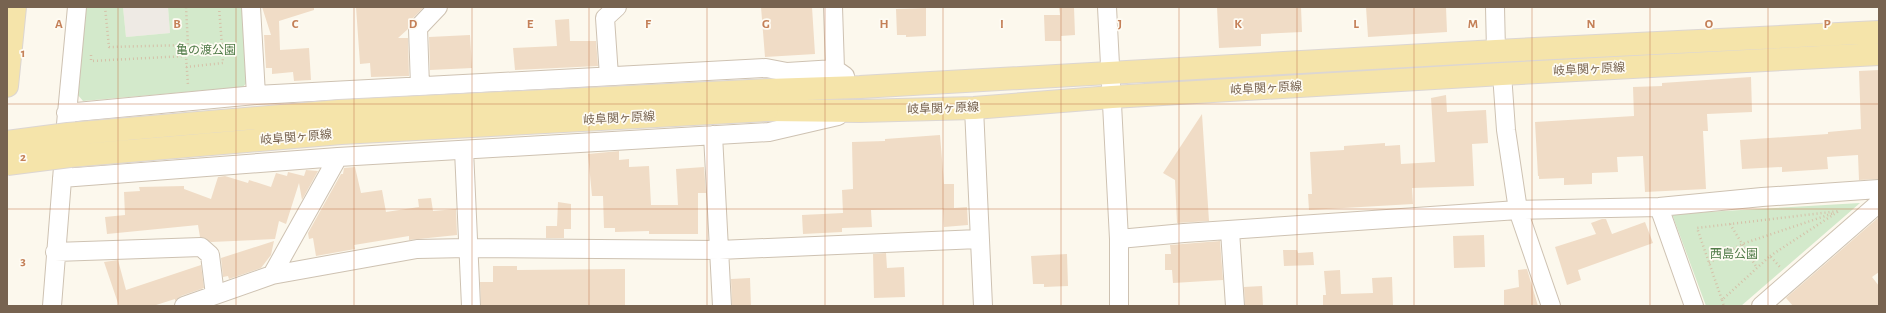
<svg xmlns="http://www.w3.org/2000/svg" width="1886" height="313" font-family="'Alegreya Sans','Noto Sans JP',sans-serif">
<rect width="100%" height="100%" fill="#fcf8ed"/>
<!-- industrial -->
<path fill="#eeeae4" d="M123,7H168L170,33L126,37Z"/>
<!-- green -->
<path fill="#d3e9cb" d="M85,7H123L126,37L170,33L168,7H243L249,80L243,87L83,101L77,94Z
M1860,203L1741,306H1706L1672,214Z"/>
<!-- building -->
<path fill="#f0dcc6" d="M262,7H314V10L279,21L280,50L309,48L311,80L294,81L293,72L272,74V68H266L264,35H271Z
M356,7H424L410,21L408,29L398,38H408L409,76L371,77L370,63L360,64Z
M761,7H812L815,54L765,57Z
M1059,7H1074L1075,35L1061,36V41H1045L1044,15H1060Z
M1217,7H1301L1302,32L1261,34V46L1219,48Z
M1366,7H1446L1447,32L1368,37Z
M926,8V36L906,37V35H897L896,9Z
M569,19L570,41H596L598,66L515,70L513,48L557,46L555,20Z
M470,35L472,68L430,70L429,37Z
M1879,70V179L1859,180L1858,155L1827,157L1828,169L1782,172V167L1742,169L1740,140L1828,134V132L1861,129L1859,71Z
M1751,77L1752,112L1707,114L1708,131H1703L1706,189L1645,192L1643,156L1617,157L1618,172L1592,173V184L1564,185V178L1539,179V176H1538L1535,122L1634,116L1633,87L1662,86V83Z
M1446,95L1447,112L1486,110L1488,143L1472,144L1474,186L1412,188L1413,204L1309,210L1308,194H1312L1310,152L1344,150V146L1385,143V146L1400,145L1401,164L1435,162L1431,98Z
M1202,114L1209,221L1177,223L1175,180L1163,173Z
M940,135L944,184H954V208L967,207L968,225L944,227L943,209L871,210L872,227L842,228V232L803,234L802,215L843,213L842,190L853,189L852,142L885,141V139Z
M619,151V160L629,159V167L649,166L651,205H678L676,169L704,167L706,193H698V234H649V231L615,232V228H604L603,196H592L588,154Z
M355,167L361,193L382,190L386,212L419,207L418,199L431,198L433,211L456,209L457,235L409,240V236L354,245L355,249L316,256L313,238L309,239L308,233L341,174H343L344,168Z
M306,170L318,171L302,200L299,183L286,224L279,221L275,239L211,242L200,237L198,225L107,234L105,217L125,215L124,192L140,191L139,187L184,186V189L211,199L218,177L225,176L248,183L249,180L271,187L276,173L287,176L288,172L304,176Z
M558,202L571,204V229H564V238H546V226H557Z
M1879,217V272L1872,277L1879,286V306H1793L1786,298Z
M1602,219H1606L1612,234L1645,222L1653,243L1578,270L1581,280L1567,285L1555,247L1596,234L1591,223Z
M1484,235L1485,267L1454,268L1453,236Z
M274,241L271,255L261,268L229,279L228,276L223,277L221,258Z
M1220,241L1223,280L1173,283L1172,270H1165V254H1171L1170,245Z
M1283,250H1297L1298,253L1313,252L1314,265L1284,266Z
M886,253L887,268L904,267L905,297L874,298L873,254Z
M1067,254L1068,286L1044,287V284H1033L1031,256Z
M118,260L126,290L201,265L204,288L181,296L175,301V299L153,306H119L104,262Z
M493,266H517V270L625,269V306H481L480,282H493Z
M1527,269L1538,306H1504V290L1519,287L1518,270Z
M1340,270L1341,294L1373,293L1372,278L1392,277L1393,306H1323V295H1326L1324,271Z
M750,278L751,306H732L731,279Z
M1262,286L1263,306H1245L1244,287Z"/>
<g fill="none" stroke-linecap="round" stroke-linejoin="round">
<defs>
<path id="minor" d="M251,7L256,95
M833,7L835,69L845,76
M1107,7L1119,239V306
M1495,7L1496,51
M1502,74L1506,130L1518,210L1551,306
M609,76L605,18L617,7
M420,86L418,28L438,7
M974,108L983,306
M66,113L256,95L766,68L787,72L835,69
M66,124L77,7
M713,135L722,306
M464,150L471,306
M62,178L338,157L769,132L838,116
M1659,207L1694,306
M1230,231L1235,306
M1119,239L1184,233L1518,210L1659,207L1762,197L1879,189
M55,252L201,247L210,255L215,295
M272,275L338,157
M52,306L63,167
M184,306L272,275L417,249L468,248L719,250L979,239
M1761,306L1879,203"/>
<path id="major" d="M7,86L15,7
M768,90L860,87L1496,51L1879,32
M767,110L860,111L974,108L1112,97L1502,74L1879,54"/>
</defs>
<!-- minor casing -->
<use href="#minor" stroke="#cec2b2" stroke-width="20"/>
<!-- major casing -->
<use href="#major" stroke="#dcd6d2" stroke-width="24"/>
<!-- path -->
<path stroke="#d5c0a8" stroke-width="2.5" stroke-dasharray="1 3" stroke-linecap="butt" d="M105,7L109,47L188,45L186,7
M219,7L222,46L237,53
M91,55V61L186,56L188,85
M186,67L223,63L222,46
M1730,224L1757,268
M1770,256L1839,211L1697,228L1722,300L1770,256L1780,267
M1709,263L1742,244L1834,213
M1722,300L1724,306"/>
<!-- minor -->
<use href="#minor" stroke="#fff" stroke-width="18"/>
<!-- major -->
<use href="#major" stroke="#f5e4aa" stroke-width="22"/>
<defs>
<path id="major-bridge" d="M7,142L68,134L339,111L768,90
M7,164L70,156L341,133L767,110"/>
</defs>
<!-- major-bridge casing -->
<use href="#major-bridge" stroke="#dcd6d2" stroke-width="24" stroke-linecap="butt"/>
<!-- major-bridge -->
<use href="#major-bridge" stroke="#f5e4aa" stroke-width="22"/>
</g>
<!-- grid -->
<path fill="none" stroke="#c48058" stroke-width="1" stroke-opacity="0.55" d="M118,7V306M236,7V306M354,7V306M472,7V306M589,7V306M707,7V306M825,7V306M943,7V306M1061,7V306M1179,7V306M1297,7V306M1414,7V306M1532,7V306M1650,7V306M1768,7V306M7,104H1879M7,209H1879"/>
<g text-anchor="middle" stroke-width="3.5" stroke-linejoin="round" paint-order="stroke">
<!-- park labels -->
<g font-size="12" fill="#507b48" stroke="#fefbf3">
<text x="206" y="54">亀の渡公園</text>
<text x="1734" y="258">西島公園</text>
</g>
<!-- street labels -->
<g font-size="12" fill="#776350" stroke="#fefbf3">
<text transform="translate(1589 69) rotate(-3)" y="4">岐阜関ヶ原線</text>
<text transform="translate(1266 88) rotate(-3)" y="4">岐阜関ヶ原線</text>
<text transform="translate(943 108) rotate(-2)" y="4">岐阜関ヶ原線</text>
<text transform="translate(619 118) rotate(-3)" y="4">岐阜関ヶ原線</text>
<text transform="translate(296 137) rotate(-5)" y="4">岐阜関ヶ原線</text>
</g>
</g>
<g font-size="13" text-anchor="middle" font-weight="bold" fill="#c48058" stroke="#fefbf3" stroke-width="3.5" stroke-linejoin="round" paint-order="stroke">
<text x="59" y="28">A</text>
<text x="177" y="28">B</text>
<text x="295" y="28">C</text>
<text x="413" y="28">D</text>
<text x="530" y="28">E</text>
<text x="648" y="28">F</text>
<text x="766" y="28">G</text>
<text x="884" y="28">H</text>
<text x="1002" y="28">I</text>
<text x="1120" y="28">J</text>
<text x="1238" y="28">K</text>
<text x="1356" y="28">L</text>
<text x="1473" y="28">M</text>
<text x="1591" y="28">N</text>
<text x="1709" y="28">O</text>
<text x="1827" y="28">P</text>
<text x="23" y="57">1</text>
<text x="23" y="161">2</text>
<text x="23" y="265">3</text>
</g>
<!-- border -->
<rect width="1886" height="313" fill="none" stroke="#776350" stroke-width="16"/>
</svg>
